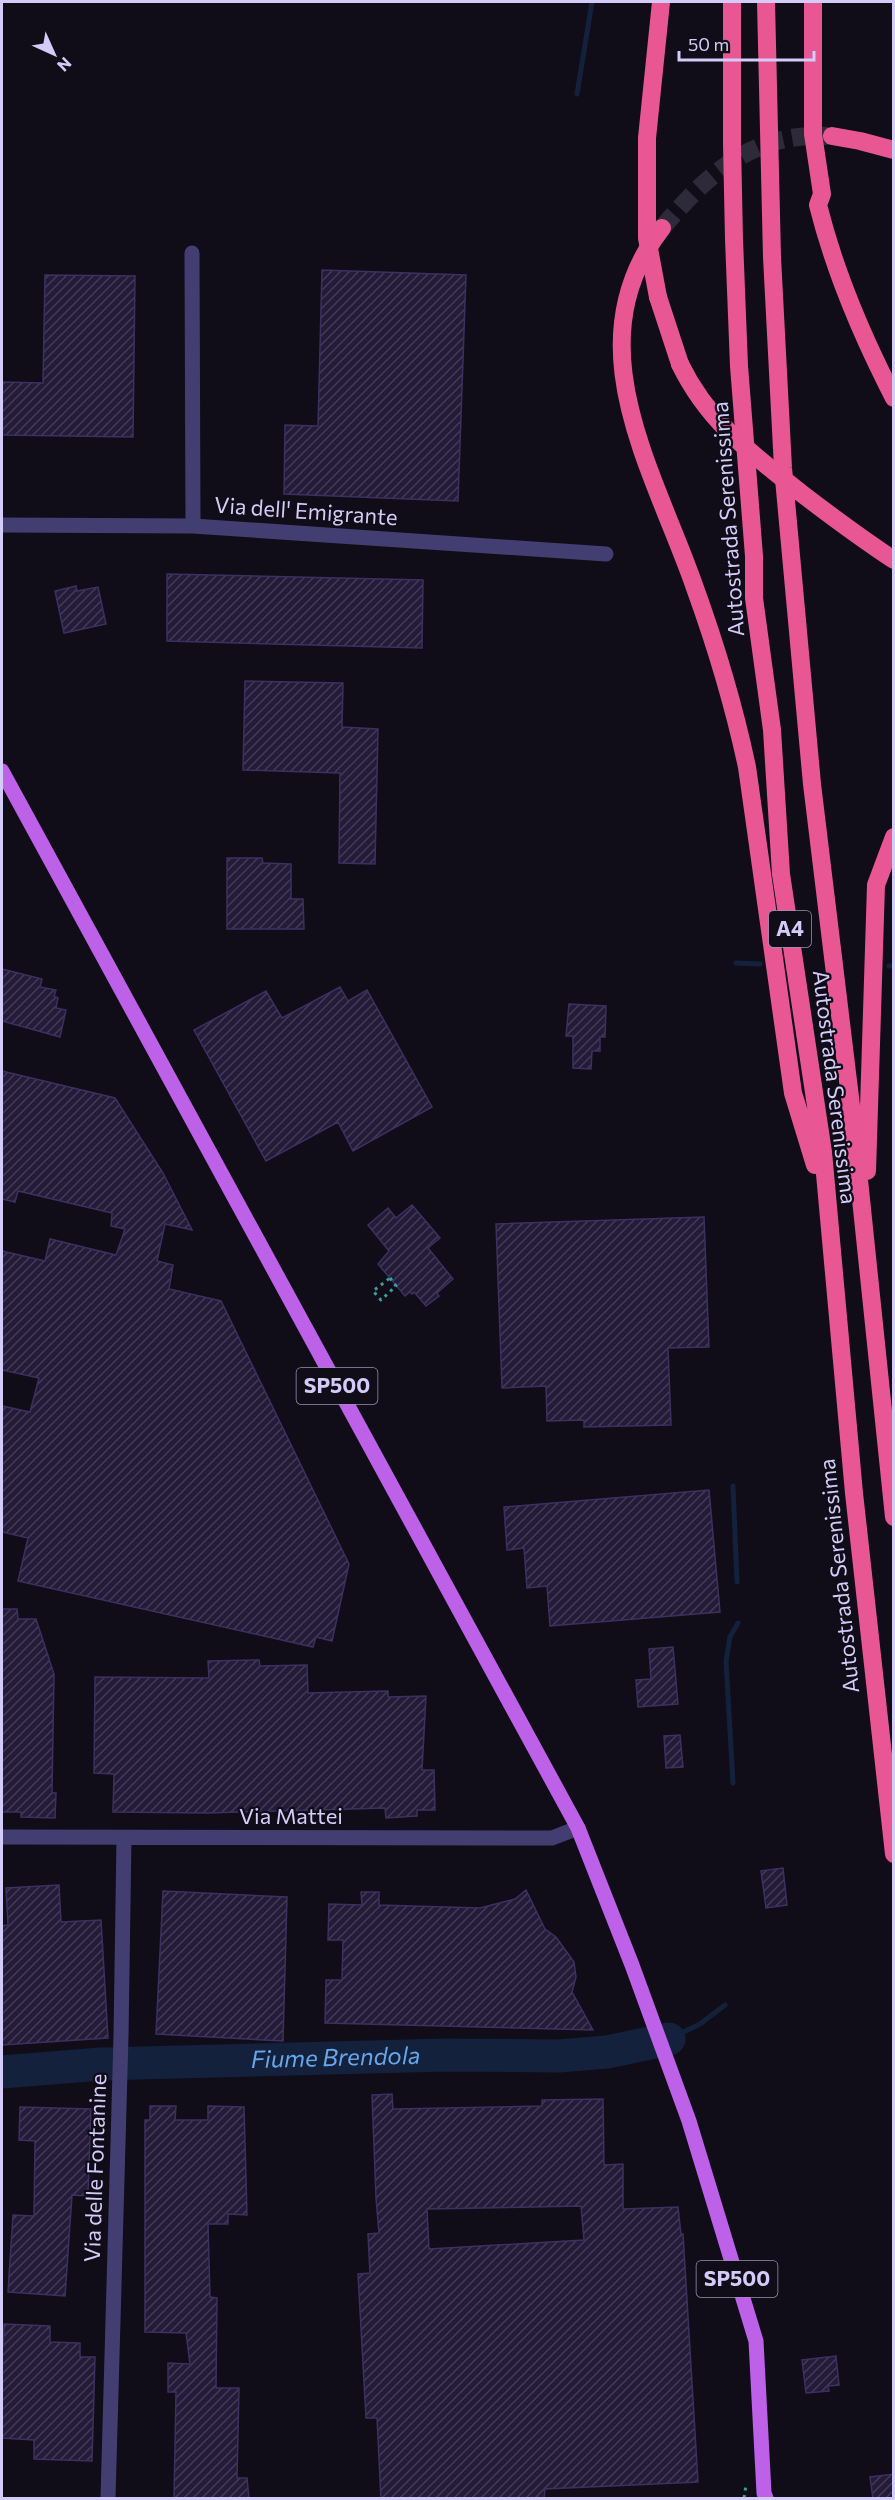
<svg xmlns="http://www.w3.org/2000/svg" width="895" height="2500" font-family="Commissioner,sans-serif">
<defs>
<pattern id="building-hatch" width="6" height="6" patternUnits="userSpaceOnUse" patternTransform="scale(1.5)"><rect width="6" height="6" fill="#231b38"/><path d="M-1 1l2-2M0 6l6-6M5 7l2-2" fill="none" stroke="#423b56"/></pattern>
</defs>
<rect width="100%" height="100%" fill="#100d19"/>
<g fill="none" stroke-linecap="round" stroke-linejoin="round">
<!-- stream -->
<path stroke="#13213c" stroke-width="5" d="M577,94L592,2
M736,963L760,964
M889,966H894
M733,1486L737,1582
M733,1783L726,1661L730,1637L738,1623
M669,2039L700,2024L725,2005"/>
<!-- river -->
<path stroke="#13213c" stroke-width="33" id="s1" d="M2,2072L101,2064L447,2055L559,2056L607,2052L669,2039"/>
</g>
<!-- building -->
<path fill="url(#building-hatch)" stroke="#3d3061" stroke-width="1.5" fill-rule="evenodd" d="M322,270L466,275L458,501L284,494L285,425L318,426Z
M45,275L135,276L133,437L2,435V382L43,383Z
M167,574L423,580L422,648L167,641Z
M76,586L77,591L98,587L106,624L64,633L55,591Z
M245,681L343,683L342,727L378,729L375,864L339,863L340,773L243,770Z
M227,858H262L263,863L291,864V899H303L304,929H227Z
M2,969L42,979L40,987L56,990L54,996L58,998L56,1008L66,1010L60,1037L2,1021Z
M340,987L348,1001L367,990L432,1107L353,1151L338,1122L266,1161L194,1030L266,991L282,1018Z
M569,1004L606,1006L605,1037H600V1051H592L591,1069L573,1068V1036H566Z
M2,1071L115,1098L163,1173L192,1230L165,1224L157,1261L173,1265L169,1289L221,1301L349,1564L332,1641L316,1637L313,1647L18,1581L28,1538L2,1532V1406L30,1412L39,1378L2,1370V1251L45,1261L50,1239L116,1255L125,1229L111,1226L112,1213L18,1191L15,1202L2,1199Z
M412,1205L440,1238L428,1248L453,1279L437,1293L439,1296L426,1306L414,1292L412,1294L410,1292L405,1296L378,1264L389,1251L368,1225L388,1208L396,1218Z
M704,1217L709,1347L668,1348L671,1425L584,1427V1420L547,1421L546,1386L502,1388L496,1224Z
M709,1490L720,1612L550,1626L547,1586L527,1588L524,1548L507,1550L504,1507Z
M2,1609H17L18,1619H36L54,1674L52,1793H56L55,1818L21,1817V1812H2Z
M673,1647L678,1704L638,1707L636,1680L651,1679L649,1649Z
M259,1660L260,1666L307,1665L308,1693L388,1691V1697L426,1696L422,1770H434L435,1810H417V1816L386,1818L385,1808L207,1813L113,1812L114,1774L94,1773L95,1677L209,1678L208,1661Z
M680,1735L683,1767L666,1768L664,1736Z
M783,1868L787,1905L766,1908L761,1871Z
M59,1885L61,1922L101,1920L108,2038L2,2045V1926L8,1925L6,1888Z
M526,1890L545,1929L556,1937L574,1962L576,1977L572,1992L593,2030L325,2023L326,1980H342L343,1940H328L329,1904L362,1905L361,1892H379V1905L480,1908L515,1899Z
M163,1891L287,1897L283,2041L156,2034Z
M392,2094L393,2109L542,2106V2100L603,2099L604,2165L623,2164V2209L678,2207L681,2234H683L698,2482L545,2489L544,2499H381L377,2418H366L358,2274L370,2273L368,2234L379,2233L376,2198L372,2095ZM581,2206L584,2240L429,2249L427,2209Z
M150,2106H176L175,2120H208V2106L244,2107L247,2215L228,2214V2224H208L210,2297L217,2298L216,2388H239L237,2478H247L249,2499H174L176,2392H168V2363L190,2364L186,2333L145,2332V2120H150Z
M20,2107L91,2109L88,2196L72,2195L65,2296L8,2292L13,2215L34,2216L35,2141L19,2140Z
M4,2324L50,2326V2342L80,2343V2357H95L92,2461L34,2459V2440L2,2438V2346H3Z
M836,2356L839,2385L828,2386L829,2391L806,2393L802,2360Z
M894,2474V2499H873L870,2477Z"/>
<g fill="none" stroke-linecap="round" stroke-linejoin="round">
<!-- motorway-tunnel -->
<path stroke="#2d2a3a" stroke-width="18" stroke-dasharray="18 9" stroke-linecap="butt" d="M662,228C708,174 752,132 828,136"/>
<!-- path -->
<path stroke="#3b9d9c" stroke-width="3" stroke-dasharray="3 4.5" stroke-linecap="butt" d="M390,1278L396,1286L381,1300L373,1291Z
M744,2498L746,2485"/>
<!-- minor -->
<path stroke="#433e72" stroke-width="15" d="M192,253L193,526
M2,525L193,526L606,554
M2,1837L552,1838L578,1828
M108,2498L121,2036L124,1838"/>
<!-- primary -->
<path stroke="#be61e9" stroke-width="15" d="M2,771L578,1828L632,1965L689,2121L756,2341L764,2493L766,2498"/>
<!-- motorway -->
<path stroke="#e85794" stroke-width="18" d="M732,2V144L734,239L739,366L754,556V598L772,730L781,874L823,1152L854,1493L894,1854
M766,2L772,257L783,468L812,784L853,1122L894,1517
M813,2V134L822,194L818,205C835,273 862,336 894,398
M832,136L860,141L894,150
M647,184V138L661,2
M662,228C572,344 655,472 695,588C716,646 734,706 747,767L793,1093L815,1165
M658,297L680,364
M867,1171L876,885L894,837"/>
<!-- motorway-bridge -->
<path stroke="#e85794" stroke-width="18" d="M647,184V238L658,297
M680,364C708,422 752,454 801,493C831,516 862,539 894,560"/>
</g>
<g text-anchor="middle" stroke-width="4.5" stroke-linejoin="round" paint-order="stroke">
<!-- shield labels -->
<g fill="#100d19" stroke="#9893b5" stroke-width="1.5">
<rect x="769" y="911" width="42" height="36" rx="4.5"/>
<rect x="296.5" y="1368" width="81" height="36" rx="4.5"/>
<rect x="696.5" y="2261" width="81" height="36" rx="4.5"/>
</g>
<g font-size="21" font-weight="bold" fill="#d3ccf8">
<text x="790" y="936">A4</text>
<text x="337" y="1393">SP500</text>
<text x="737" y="2286">SP500</text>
</g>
<!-- street labels -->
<g font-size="22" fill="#d3ccf8" stroke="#100d19">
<text transform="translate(306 511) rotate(4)" y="8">Via dell' Emigrante</text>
<text transform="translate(728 519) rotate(-94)" y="8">Autostrada Serenissima</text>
<text transform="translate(835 1087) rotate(83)" y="8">Autostrada Serenissima</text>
<text transform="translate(839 1576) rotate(-96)" y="8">Autostrada Serenissima</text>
<text x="291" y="1824">Via Mattei</text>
<text transform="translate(95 2168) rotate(-88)" y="8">Via delle Fontanine</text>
</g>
<!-- water labels -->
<g font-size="24" font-style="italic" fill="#68a6ea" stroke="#100d19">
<text dy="8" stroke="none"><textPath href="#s1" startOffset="334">Fiume Brendola</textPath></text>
</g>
</g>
<!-- border -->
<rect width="895" height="2500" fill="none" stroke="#d3ccf8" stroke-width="6"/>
<!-- north arrow -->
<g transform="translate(54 54) rotate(135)" stroke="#100d19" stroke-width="4.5" paint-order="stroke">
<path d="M0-4.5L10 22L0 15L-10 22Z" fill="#d3ccf8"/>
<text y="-9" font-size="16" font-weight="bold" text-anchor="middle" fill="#d3ccf8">N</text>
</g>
<!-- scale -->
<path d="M679 51v9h135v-9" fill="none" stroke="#d3ccf8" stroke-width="3"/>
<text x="688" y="51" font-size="18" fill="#d3ccf8" stroke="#100d19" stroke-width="4.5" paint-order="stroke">50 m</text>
</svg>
